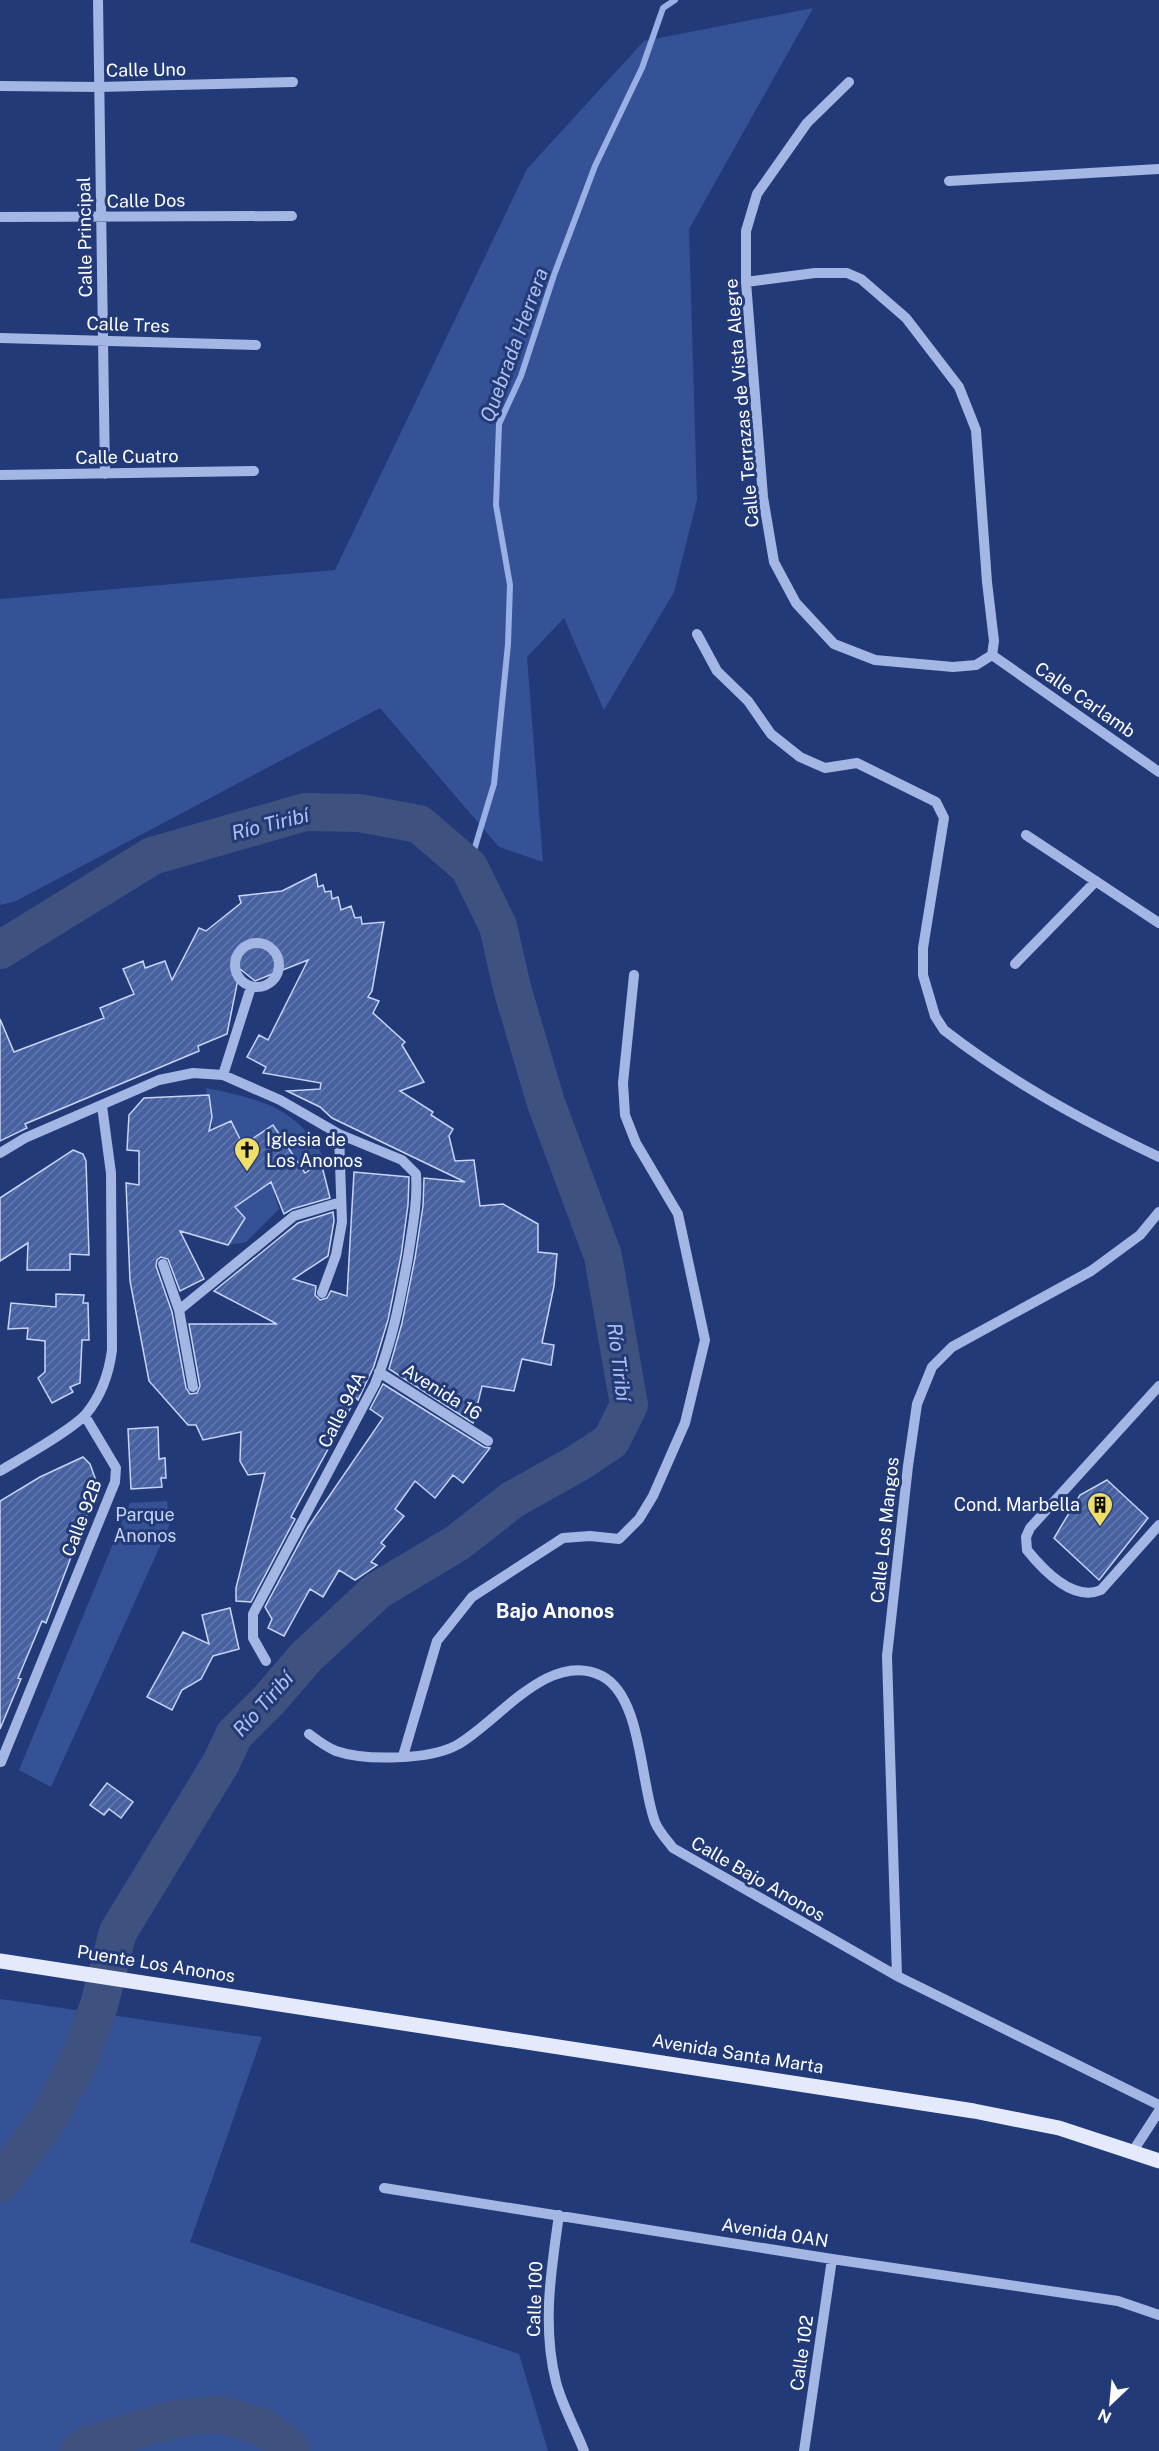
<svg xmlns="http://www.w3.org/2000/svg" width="1159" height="2451" font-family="'Public Sans',sans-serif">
<defs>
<pattern id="building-hatch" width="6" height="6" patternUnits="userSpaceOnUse" patternTransform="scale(1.5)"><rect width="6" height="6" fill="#4761a0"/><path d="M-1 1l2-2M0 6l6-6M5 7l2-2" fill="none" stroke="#6379ae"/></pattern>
</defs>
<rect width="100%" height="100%" fill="#233a79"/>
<!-- green -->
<path fill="#365296" d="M813,8L689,229L697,500L674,592L604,710L564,618L527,657L543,862L499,847L380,708L16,901L0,905V599L335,570L527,169L644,41Z
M206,1088C258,1099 296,1106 323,1156L274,1194L279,1209L246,1242L228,1245L245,1218L235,1207L298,1162L273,1125L243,1145L231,1121L213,1129Z
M167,1501L170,1524L51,1787L19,1770L130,1503Z
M0,1999L262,2037L190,2242L519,2354L548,2451H0Z"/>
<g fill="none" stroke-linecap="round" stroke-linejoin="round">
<!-- stream -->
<path stroke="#98b0e5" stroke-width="6" d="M469,867L494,784L508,644L510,585L496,505L499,424L521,376L554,275L595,166L642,68L663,8L675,0"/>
<!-- river -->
<path stroke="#3f517f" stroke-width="38" d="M0,950L152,856L305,812L359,813L419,824L469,867L498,926L512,988L546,1103L603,1256L629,1405L611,1441L578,1463L512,1500L457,1543L377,1591L306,1657L269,1700L234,1735L221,1763L118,1932L99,2005L79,2060L49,2117L0,2184
M79,2451L90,2444L175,2419L217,2414L260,2426L284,2442L291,2451"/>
</g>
<!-- building -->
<path fill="url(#building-hatch)" stroke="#c7d4f3" stroke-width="1.5" d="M316,874L318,887L323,885L325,892L331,891L332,899L338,897L341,910L351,906L355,918L361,917L362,924L384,922L372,991L368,997L379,1001L373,1013L405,1042L402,1045L424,1082L400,1091L433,1112L431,1115L453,1129L449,1136L455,1161L474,1160L480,1206L503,1204L538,1224V1252L557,1254L554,1286L542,1343L554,1345L551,1365L522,1359L514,1391L482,1386L473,1423L389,1369L402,1323L415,1258L423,1206L424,1178L465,1182L332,1118L320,1107L287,1091L320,1089L321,1083L263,1073L266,1067L247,1057L259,1035L268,1040L308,960L255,981L240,969L227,1034L198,1046L199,1051L25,1124L27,1128L0,1141V1019L14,1052L104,1018L100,1008L134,994L123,969L143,961L145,968L165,961L172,980L199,928L206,931L241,903L239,896L282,891Z
M209,1095L212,1117L209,1131L231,1121L243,1145L273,1125L305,1173L321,1162L330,1198L292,1209L284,1214L271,1182L235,1207L245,1218L228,1245L180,1231L204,1279L180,1291L168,1259L161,1257L157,1260L156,1266L172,1312L186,1388L190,1394L197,1393L200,1386L189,1324H277L214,1291L298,1223L333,1212L334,1221L328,1256L293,1279L316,1286L315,1295L320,1300L327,1298L331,1291L347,1296L354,1172L409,1177L408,1205L401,1256L388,1320L374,1366L358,1400L356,1398L291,1517L295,1519L251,1602L236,1601V1588L265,1473L248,1475L240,1461L241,1432L203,1440L196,1425H188L149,1381L130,1281L126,1183L139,1185V1151L127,1150L129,1115L144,1098Z
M73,1150L83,1154L86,1161L89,1255L70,1254V1270H27L28,1243L0,1261V1198Z
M56,1294L84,1295L83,1303H88L89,1340H82L80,1383L70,1387L73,1392L52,1403L38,1378L45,1372V1341L27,1339L28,1328L8,1329L11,1303L56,1307Z
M383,1384L484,1447L490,1448L463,1483L453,1475L435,1498L415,1481L395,1509L404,1516L381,1543L385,1546L371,1562L377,1565L355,1580L339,1570L323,1597L310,1589L284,1636L268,1628L272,1619L265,1607L308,1527L383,1418L370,1409Z
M158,1427L159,1459L165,1458L166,1478H161L162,1487L131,1489L128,1429Z
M83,1457L90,1464L98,1486L46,1623L42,1621L18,1678L21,1679L0,1729V1501L40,1477Z
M1107,1480L1148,1518L1099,1580L1054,1538L1080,1495Z
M230,1608L239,1649L213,1656L201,1679L182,1690L172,1710L147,1697L183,1632L209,1644L202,1615Z
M107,1783L133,1802L121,1818L109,1809L104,1815L90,1805Z"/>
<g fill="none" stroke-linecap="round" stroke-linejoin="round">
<!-- minor -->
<path stroke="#a4b7e4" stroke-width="10" d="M98,0L105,474
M849,82L807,123L757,194L746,231V282L763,497L774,562L796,603L834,644L875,660L953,667L976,665L992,655
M0,86L99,87L293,82
M949,181L1159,169
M0,217L292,216
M746,282L815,273H847L861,279L906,318L959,387L976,430L987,582L994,641L992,655
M0,338L256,345
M0,475L254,471
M697,634L717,671L748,701L771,734L800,757L825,768L857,763L936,802L944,818L923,948V975L935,1016L944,1030C1011,1082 1083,1121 1159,1157
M992,655L1159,772
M1026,835L1159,923
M235 965a22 22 0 1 1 44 0a22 22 0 1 1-44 0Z
M1015,964L1096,881
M223,1075L251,987
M0,1153L25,1138L159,1080L193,1073L223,1075L280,1100L339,1134L402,1160L416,1174C418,1203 412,1229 408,1257C400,1301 392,1343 375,1384L253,1614V1638L266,1661
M163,1264L179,1310L294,1216L341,1202
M322,1293L336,1255L342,1222L339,1134
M179,1310L193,1387
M379,1372L488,1441
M1159,1386L1030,1528L1026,1537L1027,1550C1044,1571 1073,1602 1101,1590L1159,1525
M0,1471C20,1459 72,1430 86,1414C101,1396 109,1373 112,1350L111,1173L102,1106
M309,1734C317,1740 326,1747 336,1751C365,1761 430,1760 457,1745C498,1722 549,1649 602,1676C642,1697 640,1782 655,1822C659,1832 667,1840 673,1848L897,1976L1159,2105
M403,1756L437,1641L472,1597L563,1538L590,1536L619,1539L639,1519L653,1496L685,1423L705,1340L678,1214L636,1143L625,1115L623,1083L634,975
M1,1762L115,1482L116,1468L85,1416
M897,1976L887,1656L908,1466L917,1404L932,1367L952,1347L1091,1271L1140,1235L1159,1212
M1133,2151L1159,2111
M384,2188L832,2259L1118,2301L1159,2315
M559,2215C551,2271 542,2326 556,2382C562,2405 575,2428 584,2451
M804,2451L832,2259"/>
<!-- major -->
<path stroke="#e4eafc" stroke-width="15" d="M0,1961L974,2111L1059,2128L1159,2161"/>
</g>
<!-- icons -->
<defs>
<symbol id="church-pin" viewBox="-11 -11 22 30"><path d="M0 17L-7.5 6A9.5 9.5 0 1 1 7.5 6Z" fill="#efde67" stroke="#233a79"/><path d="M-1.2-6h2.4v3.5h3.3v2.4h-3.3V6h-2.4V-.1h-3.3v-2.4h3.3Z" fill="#111"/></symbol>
<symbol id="building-pin" viewBox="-11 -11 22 30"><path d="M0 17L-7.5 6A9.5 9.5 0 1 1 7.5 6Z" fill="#efde67" stroke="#233a79"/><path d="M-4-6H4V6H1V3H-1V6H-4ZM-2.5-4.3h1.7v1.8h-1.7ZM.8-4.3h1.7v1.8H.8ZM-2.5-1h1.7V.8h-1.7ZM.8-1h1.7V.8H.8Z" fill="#111"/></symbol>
</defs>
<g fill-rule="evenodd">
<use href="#church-pin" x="232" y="1135" width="30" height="40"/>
<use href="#building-pin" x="1085" y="1490" width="30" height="40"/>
</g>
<g text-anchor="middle" stroke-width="6" stroke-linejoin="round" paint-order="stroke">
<!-- street labels -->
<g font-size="18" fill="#fff" stroke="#233a79">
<text transform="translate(146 70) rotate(-1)" y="6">Calle Uno</text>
<text transform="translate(146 201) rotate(-1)" y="6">Calle Dos</text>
<text transform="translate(85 237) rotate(-91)" y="6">Calle Principal</text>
<text transform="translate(128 325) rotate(2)" y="6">Calle Tres</text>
<text transform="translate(742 403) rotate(-95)" y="6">Calle Terrazas de Vista Alegre</text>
<text transform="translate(127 457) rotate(-1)" y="6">Calle Cuatro</text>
<text transform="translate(1085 700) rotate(35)" y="6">Calle Carlamb</text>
<text transform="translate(442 1392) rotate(32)" y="6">Avenida 16</text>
<text transform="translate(342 1410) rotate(-63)" y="6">Calle 94A</text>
<text transform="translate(82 1518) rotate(-69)" y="6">Calle 92B</text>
<text transform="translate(885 1530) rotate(-84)" y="6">Calle Los Mangos</text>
<text transform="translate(758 1879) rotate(30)" y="6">Calle Bajo Anonos</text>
<text transform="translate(156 1964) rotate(9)" y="6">Puente Los Anonos</text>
<text transform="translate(738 2054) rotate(9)" y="6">Avenida Santa Marta</text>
<text transform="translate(775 2233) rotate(9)" y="6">Avenida 0AN</text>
<text transform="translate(535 2299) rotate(-88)" y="6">Calle 100</text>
<text transform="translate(802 2353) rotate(-82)" y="6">Calle 102</text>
</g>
<!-- poi labels -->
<g font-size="18" fill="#fff" stroke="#233a79" text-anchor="start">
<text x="266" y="1146">Iglesia de<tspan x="266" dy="21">Los Anonos</tspan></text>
<text x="1080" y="1511" text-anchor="end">Cond. Marbella</text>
</g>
<!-- park labels -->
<g font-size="18" fill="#c7d4f3" stroke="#233a79">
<text x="145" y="1521">Parque<tspan x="145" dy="21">Anonos</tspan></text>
</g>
<!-- water labels -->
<g font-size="20" font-style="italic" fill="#afc1ec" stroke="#233a79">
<text transform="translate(514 345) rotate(-70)" y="7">Quebrada Herrera</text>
<text transform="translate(270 824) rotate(-14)" y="7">Río Tiribí</text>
<text transform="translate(619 1362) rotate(83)" y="7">Río Tiribí</text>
<text transform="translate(263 1704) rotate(-48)" y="7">Río Tiribí</text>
</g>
<!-- neighbourhood labels -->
<g font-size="20" font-weight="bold" fill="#fff" stroke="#233a79">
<text x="555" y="1618">Bajo Anonos</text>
</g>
</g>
<!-- north arrow -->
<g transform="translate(1111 2403) rotate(206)" stroke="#233a79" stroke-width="4.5" paint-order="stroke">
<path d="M0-4.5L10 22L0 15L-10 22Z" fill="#ffffff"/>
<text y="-9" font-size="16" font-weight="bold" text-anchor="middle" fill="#ffffff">N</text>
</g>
</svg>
